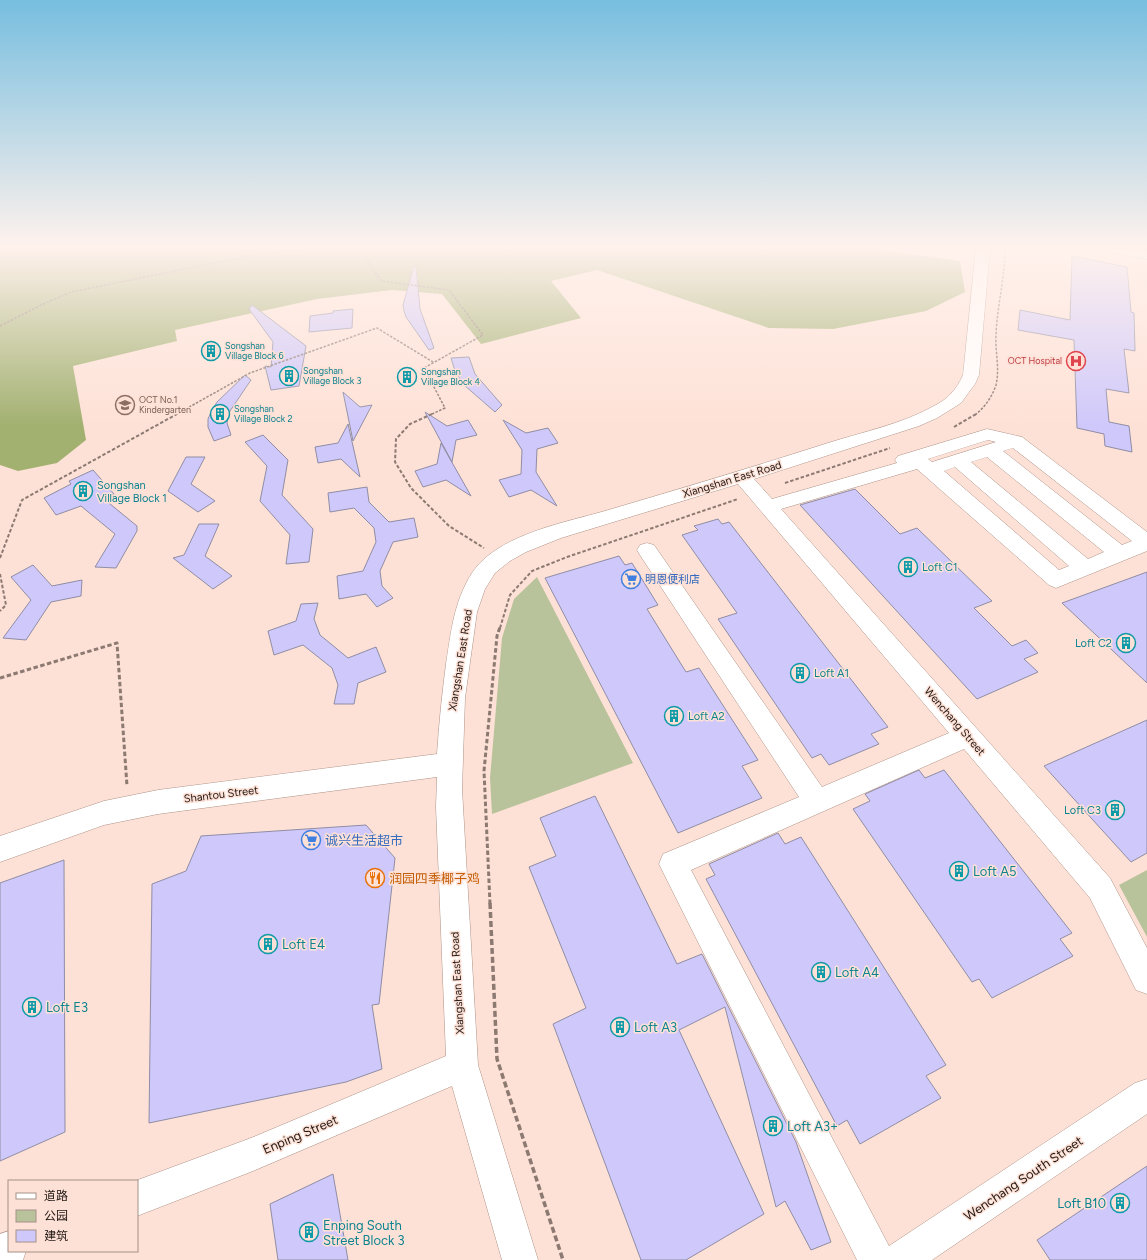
<svg xmlns="http://www.w3.org/2000/svg" width="1147" height="1260" font-family="Figtree,'Noto Sans SC',sans-serif">
<rect width="100%" height="100%" fill="#fee1d6"/>
<!-- green -->
<path fill="#b9c39b" d="M537,577L633,763L492,814L490,778L502,638L514,599Z
M1147,870V937L1119,885Z"/>
<!-- forest -->
<path fill="#a2b070" d="M0,249H874L960,261L965,292L926,311L833,329L769,328L597,270L551,281L581,318L481,344L442,294L392,290L317,299L175,330L177,341L73,366L86,440L57,463L18,471L0,465Z"/>
<!-- building -->
<path fill="#cfc8fb" stroke="#8f8da4" d="M1072,256L1127,267L1131,312L1134,313L1135,351L1124,349L1129,393L1106,389L1109,422L1129,426L1132,452L1105,446L1104,434L1077,428L1074,340L1018,330L1020,310L1070,320Z
M414,266L416,267L420,309L434,348L429,350L406,317L404,311L403,305Z
M252,305L306,346L299,386L271,390L265,366L271,367L273,342L249,309Z
M353,309L352,328L309,332L310,316L333,313V311Z
M469,357L475,374L502,405L495,412L464,385L455,371L451,358Z
M245,375L251,380L230,411L228,417L227,423L231,435L214,441L208,427V419L212,410L217,402Z
M343,392L360,407L372,405L353,441Z
M425,412L447,426L468,420L477,435L456,440L452,462Z
M503,420L526,433L548,428L558,443L537,449L536,472L557,506L531,490L509,497L499,480L521,474L522,450Z
M348,424L360,477L341,459L318,463L315,447L338,443Z
M263,435L288,460L282,495L313,529L309,562L286,564L290,535L260,501L267,466L245,442Z
M441,443L471,496L446,480L423,487L415,471L437,464Z
M186,457H205L191,484L215,501L198,512L168,491Z
M93,470L114,494L104,499L137,526V531L116,568L95,567L115,534L81,506L56,515L44,498L71,484L69,481Z
M367,487L369,502L389,522L414,518L418,537L393,542L380,571L382,586L393,598L377,607L366,594L339,599L337,576L363,571L376,542L374,528L354,508L330,512L328,493Z
M855,489L900,534L917,528L992,601L974,608L1012,646L1026,640L1038,653L1024,659L1038,672L977,699L800,505Z
M718,519L722,524L729,522L888,727L871,734L879,744L829,765L821,754L812,758L718,619L737,613L682,535L698,530L694,526Z
M199,524H219L205,556L232,576L213,589L173,558L184,555Z
M619,556L625,565L632,563L658,605L647,609L686,672L699,668L758,760L742,766L762,798L678,833L545,578Z
M33,565L52,586L82,580L81,596L51,602L26,640L3,638L31,600L11,577Z
M1147,572V683L1062,603Z
M318,603L314,619L320,635L348,658L376,647L386,672L358,683L354,704H334L338,685L332,668L303,645L274,655L268,631L296,621L301,604Z
M1147,720V853L1131,862L1044,766Z
M919,770L925,778L944,770L1072,933L1060,939L1073,956L992,998L979,979L972,982L853,809L870,801L865,794Z
M595,796L677,964L702,954L796,1142L831,1242L811,1250L785,1201L776,1207L725,1007L679,1030L764,1214L686,1260H641L553,1024L586,1008L529,867L556,856L540,818Z
M366,825L395,858L379,1004L372,1005L382,1069L346,1082L149,1123L152,884L186,871L201,836Z
M778,833L785,844L801,837L946,1065L926,1076L941,1098L860,1144L847,1120L837,1126L706,879L715,875L709,864Z
M64,860L65,1132L0,1161V883Z
M1147,1166V1260H1050L1037,1240Z
M333,1174L348,1260H278L270,1204Z"/>
<g fill="none" stroke-linecap="round" stroke-linejoin="round">
<defs>
<path id="minor" d="M976,249H990L979,375L975,384L961,403L937,418L919,426L754,479L772,499L897,463L895,460L898,456L987,429L1022,437L1147,532V551L1056,588L1049,585L917,469L781,509L1110,878L1147,948V994L1136,990L1090,898L964,749L691,870L889,1246L1135,1083L1147,1079V1114L932,1260H857L659,864L663,854L799,797L640,555L637,550L640,545L647,543L654,545L822,787L949,733L738,484L561,538L526,552L510,561L495,573L485,589L477,612L465,698L462,789L478,1065L538,1260H502L452,1086L253,1171L137,1216V1181H135L251,1138L446,1056L436,807L437,777L158,814L104,825L0,862V836L104,801L158,790L437,754C439,724 442,694 446,664C451,632 454,601 472,573C497,535 563,523 605,511C679,489 754,467 828,443C863,432 902,424 934,406C948,399 957,389 963,375ZM988,440L996,442L932,462L928,459ZM1013,448L1132,541L1122,545L1003,451ZM987,457L1104,552L1088,559L971,462ZM955,467L1069,566L1059,570L944,471Z
M1105,249H1138L1147,251V259L1111,253L1106,252Z
M9,1231V1251H26L23,1260H0V1234Z"/>
</defs>
<!-- minor casing -->
<use href="#minor" stroke="#ad9388" stroke-width="1"/>
<!-- path-far3 -->
<path stroke="#8c7a72" stroke-width="1.5" stroke-dasharray="2.5 1.5" stroke-linecap="butt" d="M75,249H159
M360,249L381,281L449,290L483,335L424,368L445,408L430,415
M0,326L41,305L71,292L255,255L304,249
M175,415L250,373L377,328L433,362
M975,415C985,407 992,397 996,385C1000,368 995,352 996,335C997,306 1005,278 1005,249"/>
<!-- path-far2 -->
<path stroke="#8c7a72" stroke-width="2" stroke-dasharray="3.5 2" stroke-linecap="butt" d="M432,414L410,424L396,439L395,462L411,488L449,526L484,548
M954,427L976,414
M785,483L890,448
M0,558L22,500L177,414
M0,574L6,605L0,611
M500,628L510,595L532,571L567,557L738,499"/>
<!-- path-far1 -->
<path stroke="#8c7a72" stroke-width="3" stroke-dasharray="4.5 2.5" stroke-linecap="butt" d="M0,678L117,643L127,786
M490,904L484,771L497,636L500,627"/>
<!-- path -->
<path stroke="#8c7a72" stroke-width="3.5" stroke-dasharray="6 3" stroke-linecap="butt" d="M490,903L497,1059L563,1260"/>
<!-- minor -->
<use href="#minor" fill="#fff" fill-rule="evenodd"/>
</g>
<!-- sky -->
<linearGradient id="sky" x2="0" y2="1"><stop stop-color="#77bedf"/><stop offset="0.58" stop-color="#fff2ed"/><stop offset="1" stop-color="#fff2ed" stop-opacity="0"/></linearGradient>
<rect width="1147" height="426" fill="url(#sky)"/>
<!-- icons -->
<defs>
<symbol id="building-ring" viewBox="-11 -11 22 22"><circle r="9.5" fill="#fee1d6" stroke="#0f9aa8" stroke-width="1.5"/><path d="M-4-6H4V6H1V3H-1V6H-4ZM-2.5-4.3h1.7v1.8h-1.7ZM.8-4.3h1.7v1.8H.8ZM-2.5-1h1.7V.8h-1.7ZM.8-1h1.7V.8H.8Z" fill="#0f9aa8"/></symbol>
<symbol id="hospital-ring" viewBox="-11 -11 22 22"><circle r="9.5" fill="#fee1d6" stroke="#e0444e" stroke-width="1.5"/><path d="M-5-5h3v3.5h4V-5h3V5h-3V1.5h-4V5h-3Z" fill="#e0444e"/></symbol>
<symbol id="school-ring" viewBox="-11 -11 22 22"><circle r="9.5" fill="#fee1d6" stroke="#8d6e63" stroke-width="1.5"/><path d="M0-5L7-2L0 1L-7-2ZM-4 1L0 2.5L4 1V4Q0 6-4 4Z" fill="#8d6e63"/></symbol>
<symbol id="supermarket-ring" viewBox="-11 -11 22 22"><circle r="9.5" fill="#fee1d6" stroke="#3f7fe0" stroke-width="1.5"/><path d="M-6-5.5h2.5l.6 2H6L4.5 2H-2.5L-4.4-4H-6ZM-1.5 3.2a1.3 1.3 0 1 0 .1 0ZM3 3.2a1.3 1.3 0 1 0 .1 0Z" fill="#3f7fe0"/></symbol>
<symbol id="restaurant-ring" viewBox="-11 -11 22 22"><circle r="9.5" fill="#fee1d6" stroke="#e8710a" stroke-width="1.5"/><path d="M-5-6h1v4h1v-4h1v4h1v-4h1v5L-1.5 .5V6h-2V.5L-5-1ZM5-6V6H3V1.5H1.5Q1.5-4 5-6Z" fill="#e8710a"/></symbol>
</defs>
<g fill-rule="evenodd">
<use href="#building-ring" x="200" y="340" width="22" height="22"/>
<use href="#hospital-ring" x="1065" y="350" width="22" height="22"/>
<use href="#building-ring" x="278" y="365" width="22" height="22"/>
<use href="#building-ring" x="396" y="366" width="22" height="22"/>
<use href="#school-ring" x="114" y="394" width="22" height="22"/>
<use href="#building-ring" x="209" y="403" width="22" height="22"/>
<use href="#building-ring" x="72" y="480" width="22" height="22"/>
<use href="#building-ring" x="897" y="556" width="22" height="22"/>
<use href="#supermarket-ring" x="620" y="568" width="22" height="22"/>
<use href="#building-ring" x="1115" y="632" width="22" height="22"/>
<use href="#building-ring" x="789" y="662" width="22" height="22"/>
<use href="#building-ring" x="663" y="705" width="22" height="22"/>
<use href="#building-ring" x="1104" y="799" width="22" height="22"/>
<use href="#supermarket-ring" x="300" y="829" width="22" height="22"/>
<use href="#building-ring" x="948" y="860" width="22" height="22"/>
<use href="#restaurant-ring" x="364" y="867" width="22" height="22"/>
<use href="#building-ring" x="257" y="933" width="22" height="22"/>
<use href="#building-ring" x="810" y="961" width="22" height="22"/>
<use href="#building-ring" x="21" y="996" width="22" height="22"/>
<use href="#building-ring" x="609" y="1016" width="22" height="22"/>
<use href="#building-ring" x="762" y="1115" width="22" height="22"/>
<use href="#building-ring" x="1109" y="1192" width="22" height="22"/>
<use href="#building-ring" x="298" y="1221" width="22" height="22"/>
</g>
<g text-anchor="middle" stroke-width="3" stroke-linejoin="round" paint-order="stroke">
<!-- far-culture labels -->
<g font-size="9" fill="#0d838f" stroke="#fee1d6" text-anchor="start">
<text x="225" y="349">Songshan<tspan x="225" dy="10">Village Block 6</tspan></text>
<text x="303" y="374">Songshan<tspan x="303" dy="10">Village Block 3</tspan></text>
<text x="421" y="375">Songshan<tspan x="421" dy="10">Village Block 4</tspan></text>
<text x="234" y="412">Songshan<tspan x="234" dy="10">Village Block 2</tspan></text>
</g>
<!-- far-health labels -->
<g font-size="9" fill="#be3a42" stroke="#fee1d6" text-anchor="end">
<text x="1062" y="364">OCT Hospital</text>
</g>
<!-- far-education labels -->
<g font-size="9" fill="#785e54" stroke="#fee1d6" text-anchor="start">
<text x="139" y="403">OCT No.1<tspan x="139" dy="10">Kindergarten</tspan></text>
</g>
<!-- street labels -->
<g font-size="11" fill="#211814" stroke="#fee1d6">
<text transform="translate(732 479) rotate(-17)" y="4">Xiangshan East Road</text>
<text transform="translate(460 660) rotate(-81)" y="4">Xiangshan East Road</text>
<text transform="translate(955 721) rotate(49)" y="4">Wenchang Street</text>
<text transform="translate(221 794) rotate(-7)" y="4">Shantou Street</text>
<text transform="translate(457 983) rotate(-93)" y="4">Xiangshan East Road</text>
</g>
<!-- culture labels -->
<g font-size="11" fill="#0d838f" stroke="#fee1d6" text-anchor="start">
<text x="97" y="489">Songshan<tspan x="97" dy="13">Village Block 1</tspan></text>
<text x="922" y="571">Loft C1</text>
<text x="1112" y="647" text-anchor="end">Loft C2</text>
<text x="814" y="677">Loft A1</text>
<text x="688" y="720">Loft A2</text>
<text x="1101" y="814" text-anchor="end">Loft C3</text>
</g>
<!-- shop labels -->
<g font-size="11" fill="#366cbe" stroke="#fee1d6" text-anchor="start">
<text x="645" y="583">明恩便利店</text>
</g>
<!-- near-shop labels -->
<g font-size="13" fill="#366cbe" stroke="#fee1d6" text-anchor="start">
<text x="325" y="845">诚兴生活超市</text>
</g>
<!-- near-culture labels -->
<g font-size="13" fill="#0d838f" stroke="#fee1d6" text-anchor="start">
<text x="973" y="876">Loft A5</text>
<text x="282" y="949">Loft E4</text>
<text x="835" y="977">Loft A4</text>
<text x="46" y="1012">Loft E3</text>
<text x="634" y="1032">Loft A3</text>
<text x="787" y="1131">Loft A3+</text>
<text x="1106" y="1208" text-anchor="end">Loft B10</text>
<text x="323" y="1230">Enping South<tspan x="323" dy="15">Street Block 3</tspan></text>
</g>
<!-- near-food labels -->
<g font-size="13" fill="#c56008" stroke="#fee1d6" text-anchor="start">
<text x="389" y="883">润园四季椰子鸡</text>
</g>
<!-- near-street labels -->
<g font-size="13" fill="#211814" stroke="#fee1d6">
<text transform="translate(300 1134) rotate(-23)" y="5">Enping Street</text>
<text transform="translate(1023 1178) rotate(-34)" y="5">Wenchang South Street</text>
</g>
</g>
<!-- legend -->
<rect x="8" y="1180" width="130" height="72" fill="#fee1d6" stroke="#a69188"/>
<rect x="16" y="1193" width="20" height="6" fill="#ffffff" stroke="#a69188"/>
<text x="44" y="1200" font-size="12" fill="#211814">道路</text>
<rect x="16" y="1210" width="20" height="12" fill="#b9c39b" stroke="#a69188"/>
<text x="44" y="1220" font-size="12" fill="#211814">公园</text>
<rect x="16" y="1230" width="20" height="12" fill="#cfc8fb" stroke="#a69188"/>
<text x="44" y="1240" font-size="12" fill="#211814">建筑</text>
</svg>
